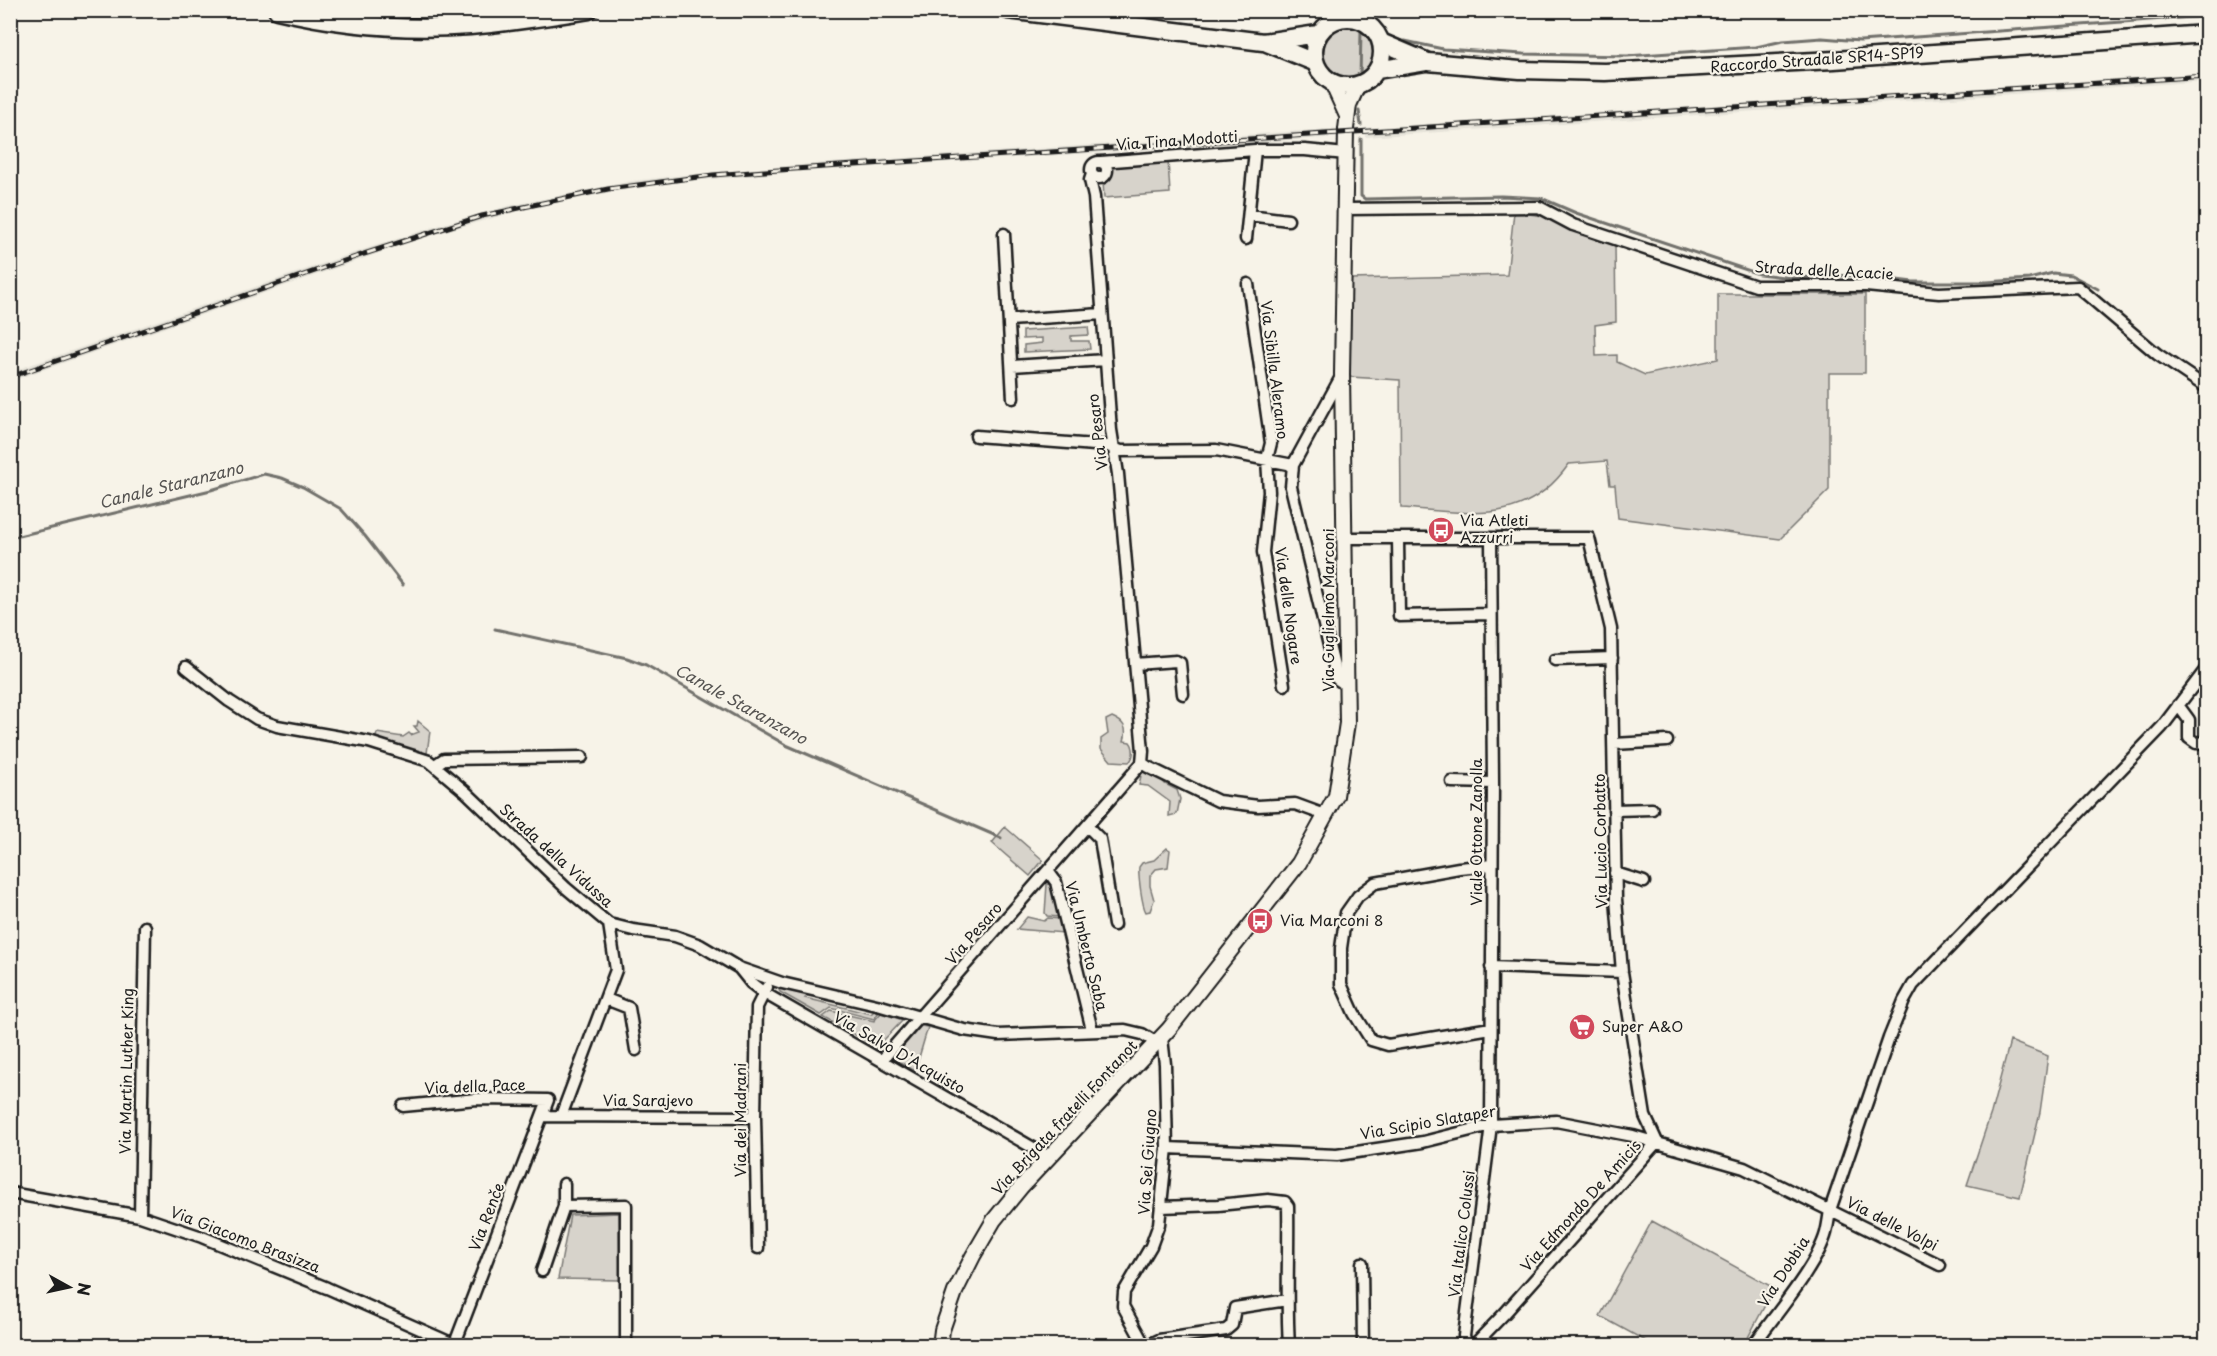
<svg xmlns="http://www.w3.org/2000/svg" width="2217" height="1356" font-family="'Playpen Sans',sans-serif">
<rect width="100%" height="100%" fill="#f7f3e8"/>
<filter id="ink" filterUnits="userSpaceOnUse"><feTurbulence type="fractalNoise" baseFrequency=".0167" numOctaves="2"/><feDisplacementMap in="SourceGraphic" scale="12" xChannelSelector="R" yChannelSelector="G"/><feConvolveMatrix kernelMatrix="1 2 1 2 8 2 1 2 1" color-interpolation-filters="sRGB"/></filter>
<g filter="url(#ink)">
<!-- built -->
<path fill="#e6e3d9" d="M2206,73V81L1365,137V128Z
M1330,129L1341,130V137L794,172L655,184L570,200L526,209L431,235L11,381L10,372L356,252L443,224L508,206L568,194L632,181L684,175L799,165Z"/>
<!-- green -->
<path fill="#d7d3cb" stroke="#7a7874" stroke-width="1.5" d="M1318 51a29 29 0 1 1 58 0a29 29 0 1 1-58 0Z
M1168,161L1170,193L1104,198L1103,181L1111,174V165Z
M1514,212L1544,216L1615,244L1616,322L1595,325L1596,356L1617,355V362L1645,375L1718,359V294H1865V373H1829V490L1780,539L1618,518L1615,485H1610L1607,461L1569,464C1524,528 1469,512 1401,508L1400,380L1350,377L1351,279L1507,275Z
M1088,327L1089,335L1071,336V341H1089L1090,349L1024,352V345L1042,343V338L1023,339V331Z
M1112,717C1124,722 1128,728 1124,741L1130,742C1134,747 1135,757 1129,762L1111,761L1101,749V739L1108,734L1106,720Z
M418,721L430,731L427,753L422,754L375,741L377,733L403,737L409,733L411,735L419,732L414,726H417Z
M1147,770L1159,777L1165,784L1177,790L1180,799L1177,814L1169,816L1170,802L1148,786L1139,785L1142,771Z
M1005,827L1043,860L1030,876L992,843Z
M1167,848L1170,850L1168,867L1156,869L1150,876V886L1154,900L1150,911L1146,912C1142,906 1138,875 1139,867L1142,863L1154,860Z
M1047,884L1052,885L1060,917L1047,916L1045,913Z
M1027,917L1044,921L1048,918L1061,919L1064,933L1017,929Z
M780,988L808,995L805,998L871,1014L874,1011L879,1012L874,1019L831,1008L821,1015L780,992L779,990Z
M831,1011L874,1021L881,1013L903,1020L877,1047L823,1017Z
M921,1026L928,1027L915,1071L893,1058Z
M2010,1041L2048,1056L2040,1112L2020,1197L1967,1185L1991,1113Z
M619,1213L620,1280L558,1279L570,1215Z
M1652,1221L1774,1288L1744,1345H1653L1600,1316Z"/>
<g fill="none" stroke-linecap="round" stroke-linejoin="round">
<!-- stream -->
<path stroke="#72716c" stroke-width="3" d="M1405,41L1443,49L1523,54L1627,56L1756,47L1783,41L1822,38L1860,41L2206,16
M1360,79L1361,30
M1359,111L1361,125
M1361,139V196L1365,199L1501,196L1541,198L1576,213L1759,274L1793,278L1855,275L1913,282H1987L2029,279L2053,273L2071,275L2098,289
M10,538L211,490L264,474L282,478L303,487L341,509L365,536L403,585
M495,629L627,658L646,665L786,745L1001,838"/>
<defs>
<path id="minor" d="M1091 170a8 8 0 1 1 16 0a8 8 0 1 1-16 0Z
M1101,162L1255,150H1305L1346,154
M1346,209L1539,207L1573,225L1756,286H1866L1939,293L2078,287L2157,354L2206,387
M1249,215L1288,220
M1004,234L1013,398
M1246,239L1255,150
M1248,284L1271,443L1267,459L1269,492L1263,552L1284,685
M1009,320L1102,314
M1012,366L1106,360
M1342,375L1293,465L1291,487L1337,679L1346,685
M976,436L1108,446L1121,451L1216,450L1293,465
M1345,538H1589L1611,629L1616,899L1622,972L1645,1116L1657,1142
M1398,538L1399,616L1491,614
M1555,660L1612,658
M1135,664L1176,661L1180,663L1183,694
M186,667L229,701L257,719L277,726L369,742L429,761L467,793L566,888L609,924L633,930L675,936L700,945L739,968L782,983L881,1006L964,1030L998,1035L1125,1030L1142,1034L1157,1043
M2178,705L2189,720V738L2196,743L2206,742
M1614,744L1667,741
M1142,763L1148,767L1218,801L1258,806L1295,804L1325,815
M435,765L444,759L582,757
M1452,782L1493,783
M1614,810L1652,809
M1088,827L1100,839L1114,925
M1048,871L1056,882L1092,1030
M1615,873L1644,882
M1491,967L1622,972
M739,968L751,983L764,993L1049,1157
M606,999L629,1008L636,1050
M1491,1028L1388,1045L1371,1040L1354,1013L1341,984V948L1346,913L1358,896L1375,883L1459,868L1492,865
M882,1060L1142,763L1143,751L1118,474L1111,430L1094,197L1090,180L1092,174
M403,1106L477,1099L548,1100L454,1346
M542,1116L755,1117
M561,1116L616,970L609,924
M1167,1148L1337,1155L1423,1142L1491,1125L1556,1121L1633,1136L1744,1168L1940,1265
M10,1193L140,1216L202,1237L327,1288L458,1346
M564,1206V1184
M1161,1207L1218,1205L1268,1200L1285,1202L1288,1206C1289,1252 1286,1299 1289,1346
M140,1216L145,927
M758,1248L755,1117L757,1007L767,987
M1362,1263L1363,1346
M542,1271L564,1206L626,1205V1346
M1145,1346L1123,1306L1124,1292L1151,1246L1159,1224L1167,1148L1165,1064L1162,1038
M1146,1346L1159,1340L1226,1330L1232,1325L1235,1308L1287,1300
M1467,1346L1464,1336L1491,1125L1493,783L1491,538
M1473,1346L1505,1313L1657,1142
M1753,1346C1774,1316 1817,1266 1826,1233C1828,1225 1829,1217 1830,1210L1889,1038L1904,1001L1913,985L2162,727L2206,669"/>
<path id="tertiary" d="M1361,10L1366,23
M1337,19L1339,10
M1332,83L1347,116
M940,1346L942,1330L955,1292L973,1256L994,1220L1021,1187L1169,1029L1299,863L1336,796L1347,723L1342,374L1346,129L1349,105L1358,85"/>
<path id="primary" d="M277,10C340,25 405,31 470,26C510,23 549,16 589,10
M1008,10L1263,42L1318,34
M1314 52a34 34 0 1 1 68 0a34 34 0 1 1-68 0Z
M1381,42L1428,62L1520,70L1605,72L1834,60L2206,34
M1267,43L1314,62
M1377,70L1426,62"/>
</defs>
<!-- minor casing -->
<use href="#minor" stroke="#1c1c1c" stroke-width="15"/>
<!-- tertiary casing -->
<use href="#tertiary" stroke="#1c1c1c" stroke-width="18"/>
<!-- primary casing -->
<use href="#primary" stroke="#1c1c1c" stroke-width="21"/>
<!-- minor -->
<use href="#minor" stroke="#f7f3e8" stroke-width="10"/>
<!-- tertiary -->
<use href="#tertiary" stroke="#f7f3e8" stroke-width="14"/>
<!-- primary -->
<use href="#primary" stroke="#f7f3e8" stroke-width="16"/>
<defs>
<path id="rail" d="M10,377L364,254L482,216L608,189L713,175L779,170L2206,76"/>
</defs>
<!-- rail casing -->
<use href="#rail" stroke="#1c1c1c" stroke-width="5"/>
<!-- rail -->
<use href="#rail" stroke="#f7f3e8" stroke-width="3" stroke-dasharray="9" stroke-linecap="butt"/>
</g>
</g>
<!-- icons -->
<defs>
<symbol id="bus-disc" viewBox="-11 -11 22 22"><circle r="9.5" fill="#d1495b" stroke="#f7f3e8"/><path d="M-5-6H5V4H4V6H2V4H-2V6H-4V4H-5ZM-3.5-4V0h7V-4ZM-3.5 1.2v1.5H-2V1.2ZM2 1.2v1.5H3.5V1.2Z" fill="#fff"/></symbol>
<symbol id="supermarket-disc" viewBox="-11 -11 22 22"><circle r="9.5" fill="#d1495b" stroke="#f7f3e8"/><path d="M-6-5.5h2.5l.6 2H6L4.5 2H-2.5L-4.4-4H-6ZM-1.5 3.2a1.3 1.3 0 1 0 .1 0ZM3 3.2a1.3 1.3 0 1 0 .1 0Z" fill="#fff"/></symbol>
</defs>
<g fill-rule="evenodd">
<use href="#bus-disc" x="1426" y="515" width="30" height="30"/>
<use href="#bus-disc" x="1245" y="906" width="30" height="30"/>
<use href="#supermarket-disc" x="1567" y="1012" width="30" height="30"/>
</g>
<g text-anchor="middle" stroke-width="4.5" stroke-linejoin="round" paint-order="stroke">
<!-- street labels -->
<g font-size="15" fill="#1c1c1c" stroke="#f7f3e8">
<text transform="translate(1817 60) rotate(-4)" y="5">Raccordo Stradale SR14-SP19</text>
<text transform="translate(1177 141) rotate(-4)" y="5">Via Tina Modotti</text>
<text transform="translate(1824 271) rotate(3)" y="5">Strada delle Acacie</text>
<text transform="translate(1274 370) rotate(83)" y="5">Via Sibilla Aleramo</text>
<text transform="translate(1098 432) rotate(-97)" y="5">Via Pesaro</text>
<text transform="translate(1288 606) rotate(82)" y="5">Via delle Nogare</text>
<text transform="translate(1329 610) rotate(-90)" y="5">Via Guglielmo Marconi</text>
<text transform="translate(1477 832) rotate(-90)" y="5">Viale Ottone Zanolla</text>
<text transform="translate(1601 841) rotate(-91)" y="5">Via Lucio Corbatto</text>
<text transform="translate(556 856) rotate(42)" y="5">Strada della Vidussa</text>
<text transform="translate(974 934) rotate(-49)" y="5">Via Pesaro</text>
<text transform="translate(1086 946) rotate(76)" y="5">Via Umberto Saba</text>
<text transform="translate(899 1053) rotate(30)" y="5">Via Salvo D'Acquisto</text>
<text transform="translate(127 1071) rotate(-89)" y="5">Via Martin Luther King</text>
<text transform="translate(475 1087) rotate(-2)" y="5">Via della Pace</text>
<text x="648" y="1106">Via Sarajevo</text>
<text transform="translate(1065 1118) rotate(-47)" y="5">Via Brigata fratelli Fontanot</text>
<text transform="translate(741 1120) rotate(-90)" y="5">Via dei Madrani</text>
<text transform="translate(1428 1123) rotate(-10)" y="5">Via Scipio Slataper</text>
<text transform="translate(1148 1162) rotate(-86)" y="5">Via Sei Giugno</text>
<text transform="translate(1581 1206) rotate(-48)" y="5">Via Edmondo De Amicis</text>
<text transform="translate(487 1217) rotate(-69)" y="5">Via Renče</text>
<text transform="translate(1892 1224) rotate(27)" y="5">Via delle Volpi</text>
<text transform="translate(1462 1234) rotate(-83)" y="5">Via Italico Colussi</text>
<text transform="translate(245 1240) rotate(21)" y="5">Via Giacomo Brasizza</text>
<text transform="translate(1784 1272) rotate(-57)" y="5">Via Dobbia</text>
</g>
<!-- poi labels -->
<g font-size="15" fill="#1c1c1c" stroke="#f7f3e8" text-anchor="start">
<text x="1460" y="526">Via Atleti<tspan x="1460" dy="17">Azzurri</tspan></text>
<text x="1280" y="926">Via Marconi 8</text>
<text x="1602" y="1032">Super A&amp;O</text>
</g>
<!-- water labels -->
<g font-size="16" font-style="italic" fill="#565452" stroke="#f7f3e8">
<text transform="translate(171 485) rotate(-14)" y="6">Canale Staranzano</text>
<text transform="translate(741 704) rotate(29)" y="6">Canale Staranzano</text>
</g>
</g>
<!-- margin -->
<rect width="2217" height="1356" fill="none" stroke="#f7f3e8" stroke-width="36"/>
<rect x="18" y="18" width="2181" height="1320" fill="none" stroke="#1c1c1c" stroke-width="2" filter="url(#ink)"/>
<!-- north arrow -->
<g transform="translate(69 1287) rotate(98)" stroke="#f7f3e8" stroke-width="4.5" paint-order="stroke">
<path d="M0-4.5L10 22L0 15L-10 22Z" fill="#1c1c1c"/>
<text y="-9" font-size="16" font-weight="bold" text-anchor="middle" fill="#1c1c1c">N</text>
</g>
</svg>
